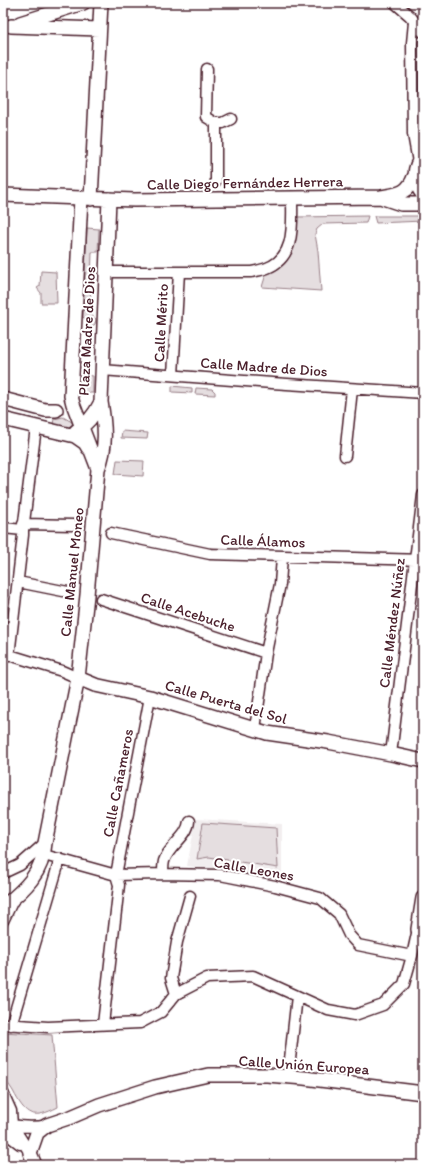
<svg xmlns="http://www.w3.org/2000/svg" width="426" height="1168" font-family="Itim,sans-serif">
<rect width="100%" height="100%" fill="#fff"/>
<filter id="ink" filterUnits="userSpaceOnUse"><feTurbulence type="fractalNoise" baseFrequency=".025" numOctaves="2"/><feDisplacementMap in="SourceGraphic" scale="8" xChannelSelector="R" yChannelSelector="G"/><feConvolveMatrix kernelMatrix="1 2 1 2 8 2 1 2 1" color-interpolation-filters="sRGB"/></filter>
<g filter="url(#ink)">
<!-- built -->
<path fill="#f2eeef" d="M196,819L282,824V881L187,866Z"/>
<!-- green -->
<path fill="#e5dee0" stroke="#987e86" d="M368,216L366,223L323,224L317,229L315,234L318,251L321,291L262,287L266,274C294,260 295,246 296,217Z
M374,216H423V221L376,223Z
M87,228L99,229L98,252H92L90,313L92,316L96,319L95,324L89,330H88V322L83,317Z
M41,271L56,272L57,303H41V293L37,288L40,286Z
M81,375L93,376V393H80Z
M172,386L192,388V393L172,392Z
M196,388L212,389L215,392V395L195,394Z
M63,417L72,422L73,426L71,429L53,424L54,419Z
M122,431L148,433L147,439L121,438Z
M117,460L144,461L143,476L115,474Z
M203,823L276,828L278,868L209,857L197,859Z
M3,1032L52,1035L58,1107C33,1120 26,1116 13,1091C10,1086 4,1079 3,1072C1,1064 3,1042 3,1032Z"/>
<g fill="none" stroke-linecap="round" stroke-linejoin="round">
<defs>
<path id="street" d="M395,3L410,16L423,32
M414,22L412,43L413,134L418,162
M207,69L206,117L216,123V181
M216,123H223L231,119
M106,272H251C256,271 262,270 267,268C296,257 292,224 292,199
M102,370L272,383L423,393
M173,375L179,272
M345,456L352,389
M23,524L73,525
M3,528L23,530
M111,533L210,554L423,560
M18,582L68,592
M101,599L266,653
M3,653L62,671L78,678
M9,656L23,535V530L36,427
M255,729L266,653L280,584L282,557
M391,754L423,495
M44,855L116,875L160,874L220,875L275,886L320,898L339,914L349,935L358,945L412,956
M3,873L20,865L45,843
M163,874C163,870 163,865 164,861C169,845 188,837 189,821
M3,921L14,898
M176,994L171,978L177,942L190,896
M3,1024L48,1027L140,1023L161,1012L176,994L207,978L253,976L328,1010L355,1015L383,1005L404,984L412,956L418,929
M103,1024L119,885L116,875L150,697
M11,1025L60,859
M288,1077L297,996
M3,1093L11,1111L12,1125
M3,1115L12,1125L30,1153
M12,1125C24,1127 34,1128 47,1125
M3,1131L20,1144"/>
<path id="secondary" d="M20,23L83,3
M11,26L99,29
M423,156C412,168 413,182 423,195
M3,195L134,200L381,197C397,194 408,194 414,177
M81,198L71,396L73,404L98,469
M383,198L401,204H423
M91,199L101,3
M3,399L45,410H56
M3,419L75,436L85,443L88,448
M76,431C88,424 95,414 101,402
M78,678L95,685L150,697L267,733L328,742L391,754L423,761
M423,898L418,929L423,931
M3,907C25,889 43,873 45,843L78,678L87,595L98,469C107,447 105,425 101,402L109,199
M35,1165L30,1153L37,1133L47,1125L71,1117L99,1105L155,1087L208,1075H267L304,1078L423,1093"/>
</defs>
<!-- street casing -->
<use href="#street" stroke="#4a1f2b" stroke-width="13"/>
<!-- secondary casing -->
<use href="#secondary" stroke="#4a1f2b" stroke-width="16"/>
<!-- street -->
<use href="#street" stroke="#fff" stroke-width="10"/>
<!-- secondary -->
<use href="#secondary" stroke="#fff" stroke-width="13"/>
</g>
</g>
<g text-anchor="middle" stroke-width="4" stroke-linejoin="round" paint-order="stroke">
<!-- street labels -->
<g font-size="15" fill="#4a1f2b" stroke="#fff">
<text transform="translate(245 183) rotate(-1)" y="5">Calle Diego Fernández Herrera</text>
<text transform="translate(161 323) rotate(-87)" y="5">Calle Mérito</text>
<text transform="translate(87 331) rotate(-87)" y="5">Plaza Madre de Dios</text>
<text transform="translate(264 367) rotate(4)" y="5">Calle Madre de Dios</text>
<text transform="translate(263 541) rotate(2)" y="5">Calle Álamos</text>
<text transform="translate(72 572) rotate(-84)" y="5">Calle Manuel Moneo</text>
<text transform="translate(188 612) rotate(18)" y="5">Calle Acebuche</text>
<text transform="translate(392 623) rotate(-83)" y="5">Calle Méndez Núñez</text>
<text transform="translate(226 702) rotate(16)" y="5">Calle Puerta del Sol</text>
<text transform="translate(118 783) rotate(-79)" y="5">Calle Cañameros</text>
<text transform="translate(254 869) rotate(10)" y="5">Calle Leones</text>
<text transform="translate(304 1065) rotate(4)" y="5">Calle Unión Europea</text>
</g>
</g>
<!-- margin -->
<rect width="426" height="1168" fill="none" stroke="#fff" stroke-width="16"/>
<rect x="8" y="8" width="410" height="1152" fill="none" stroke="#4a1f2b" stroke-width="1.5" filter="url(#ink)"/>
</svg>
